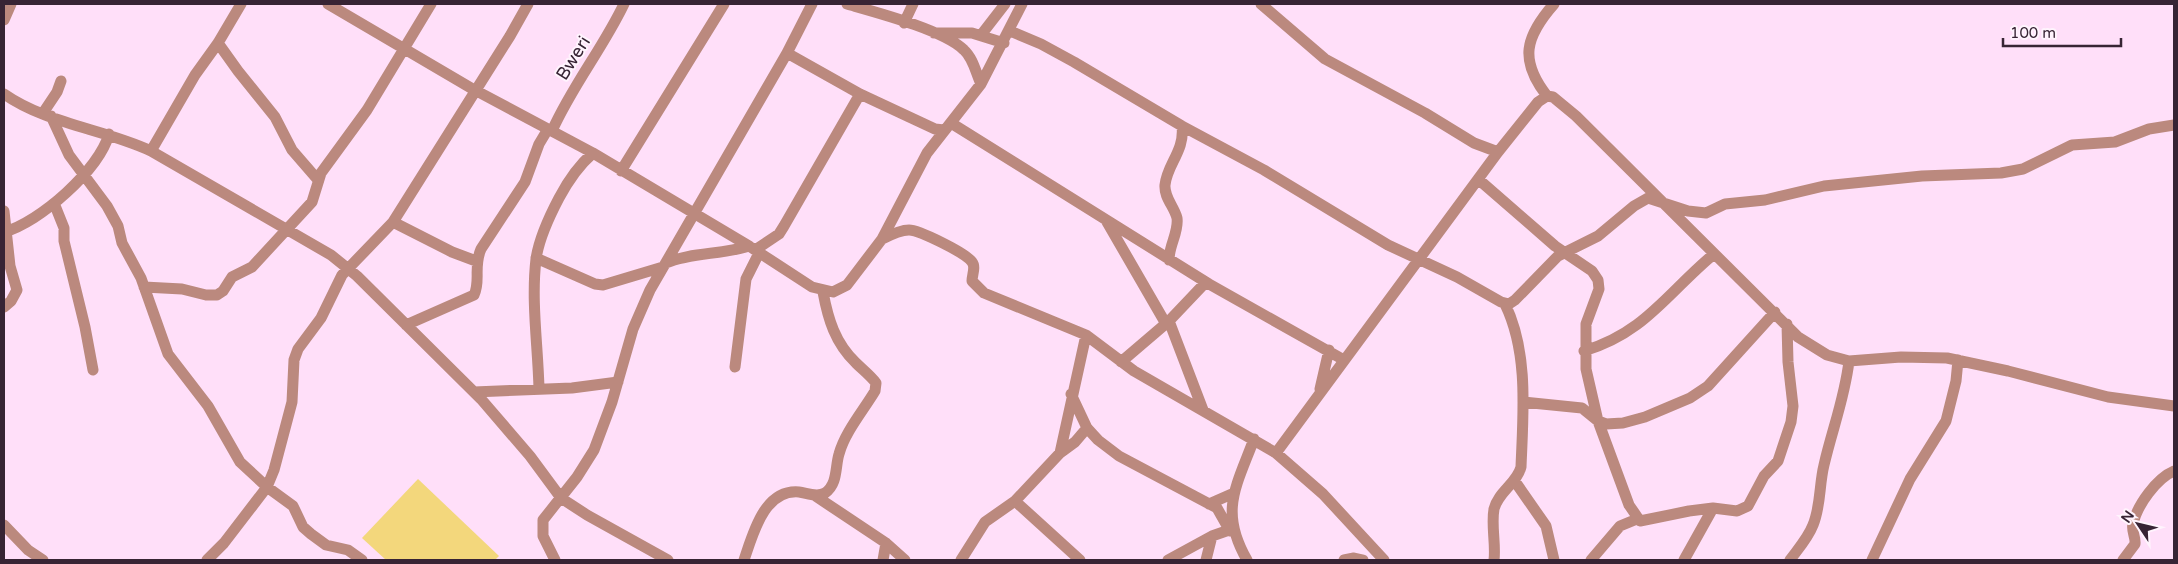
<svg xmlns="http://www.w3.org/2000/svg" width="2178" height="564" font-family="'Varela Round',sans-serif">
<rect width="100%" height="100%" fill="#ffdff9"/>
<!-- green -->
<path fill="#f3d77c" d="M418,479L499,556L495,560H386L362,538Z"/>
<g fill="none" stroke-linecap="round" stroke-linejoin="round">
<!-- minor -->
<path stroke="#bb897e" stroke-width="11" d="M328,4L471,88L593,153L749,246L812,287L833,292L847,285L882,239L927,153L981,84L1022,4
M847,4C875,12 944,30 964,50C973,58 976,73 981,84
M1261,4L1325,59L1425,113L1474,143L1498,152
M4,20L11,4
M904,23L913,4
M1010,31L1041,44L1074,62L1182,126L1264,170L1388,245L1457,277L1501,302L1509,304L1515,300L1558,256L1598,236L1634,206L1648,198L1688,211L1706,213L1725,204L1765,200L1824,186L1922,176L2001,173L2023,169L2072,145L2115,142L2149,129L2174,125
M934,33H972L1004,43
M981,35L1005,4
M218,43L238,71L275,117L292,150L318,180
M787,53L860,94L935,129L944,130
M4,94C47,124 104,129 151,151L331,255L357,276L481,399L530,456L561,498L587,515L668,560
M1547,96C1519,60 1525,37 1554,4
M43,113L57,92L61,81
M51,116L69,155L107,206L118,226L122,243L141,278L168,354L208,406L240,462L267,487L293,506L303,527L311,534L326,545L348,550L362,560
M951,123L1209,284L1344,360
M552,131C572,86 603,48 624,4
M151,151L195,75L218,43L241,4
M621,171L724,4
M1478,179L1555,246L1592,271L1598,280L1599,289L1586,324V369L1598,421L1629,505L1640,521L1689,511L1713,508L1737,511L1748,506L1764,476L1778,461L1791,422L1793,406L1788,362L1787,324
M54,203L64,228V241L85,327L93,370
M4,211L10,266L17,290L11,301L4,307
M393,222L452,252L476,261
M1107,222L1166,324
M4,232C40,222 99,170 109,134
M882,239C890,235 900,230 909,230C919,230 966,253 972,262C976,267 972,275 972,281L984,293L1086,335L1134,371L1276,453L1323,494L1384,560
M755,250L779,234L784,226L860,94
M536,258L595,284L603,285L663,267
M1169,260C1169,245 1179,232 1177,218C1174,206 1164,198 1165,185C1167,164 1185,151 1182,126
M666,263C692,252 721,255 749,246
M144,287L182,289L206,295H217L223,291L232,277L252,267L312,202L321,173L367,110L431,4
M1169,321L1203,410
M406,325L474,295C481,281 473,267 481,249L525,182L539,144L548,129
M1584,351C1645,333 1668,292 1714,254
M1121,362L1169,321L1206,282
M735,367L746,279L759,253
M539,389C538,346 531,302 536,259C539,238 549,217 559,198C568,181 578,166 593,153
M1320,389L1329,350
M474,392L572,388L618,382
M1071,394L1087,428L1098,440L1119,456L1217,508L1230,531
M1523,402L1582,408L1598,421L1606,424L1623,423L1645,417L1690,398L1708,386L1775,312
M1060,453L1075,442L1087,428
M1276,453L1498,152L1538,102L1547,96L1553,97L1576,116L1798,337L1827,355L1849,361L1901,357L1947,358L2008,371L2108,397L2174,406
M1514,480L1546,526L1554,560
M814,495L886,543L905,560
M1015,501L1080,560
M1209,504L1234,493
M4,525L28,550L43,560
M207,560L224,543L267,487L274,470L292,402L294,360L298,349L321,318L342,275L393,222L510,36L528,4
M555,560L543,536V520L577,477L594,450L612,402L633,329L650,290L787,53L812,4
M744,560C753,534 764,489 799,492C807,493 817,498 825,493C838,484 835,467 839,454C845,432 863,411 875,391L876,383C870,375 863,370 856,363C835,343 828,319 823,292
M883,560L886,543
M961,560L985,522L1015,501L1060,453L1086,335
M1168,560L1212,536L1232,529
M1206,560L1212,536
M1247,560C1219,511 1236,487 1254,439
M1344,560L1354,558L1363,560
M1494,560C1496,544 1491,525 1494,509C1498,492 1517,483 1521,467C1523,414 1529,353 1505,304
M1591,560L1620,526L1637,519
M1684,560L1713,508
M1790,560C1798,549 1808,538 1813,525C1821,506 1819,485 1824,465C1832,430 1845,397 1849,361
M1872,560L1910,479L1946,421L1956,381L1958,360
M2123,560L2135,544C2136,537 2131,531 2133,524C2137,505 2157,478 2174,471"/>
</g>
<g text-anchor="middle" stroke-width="4" stroke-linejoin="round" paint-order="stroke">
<!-- street labels -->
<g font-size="18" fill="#372434" stroke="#fff4fd">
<text transform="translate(573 58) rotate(-58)" y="6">Bweri</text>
</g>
</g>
<!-- border -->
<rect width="2178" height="564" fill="none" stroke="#372434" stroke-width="10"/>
<!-- north arrow -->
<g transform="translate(2138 524) rotate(305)" stroke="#fff4fd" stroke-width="4" paint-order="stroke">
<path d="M0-4L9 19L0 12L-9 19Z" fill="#372434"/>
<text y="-8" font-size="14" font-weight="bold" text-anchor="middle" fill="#372434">N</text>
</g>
<!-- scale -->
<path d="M2003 38v8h118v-8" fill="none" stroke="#372434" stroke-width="2.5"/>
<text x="2010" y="38" font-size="15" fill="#372434" stroke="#fff4fd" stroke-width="4" paint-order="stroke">100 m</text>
</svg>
